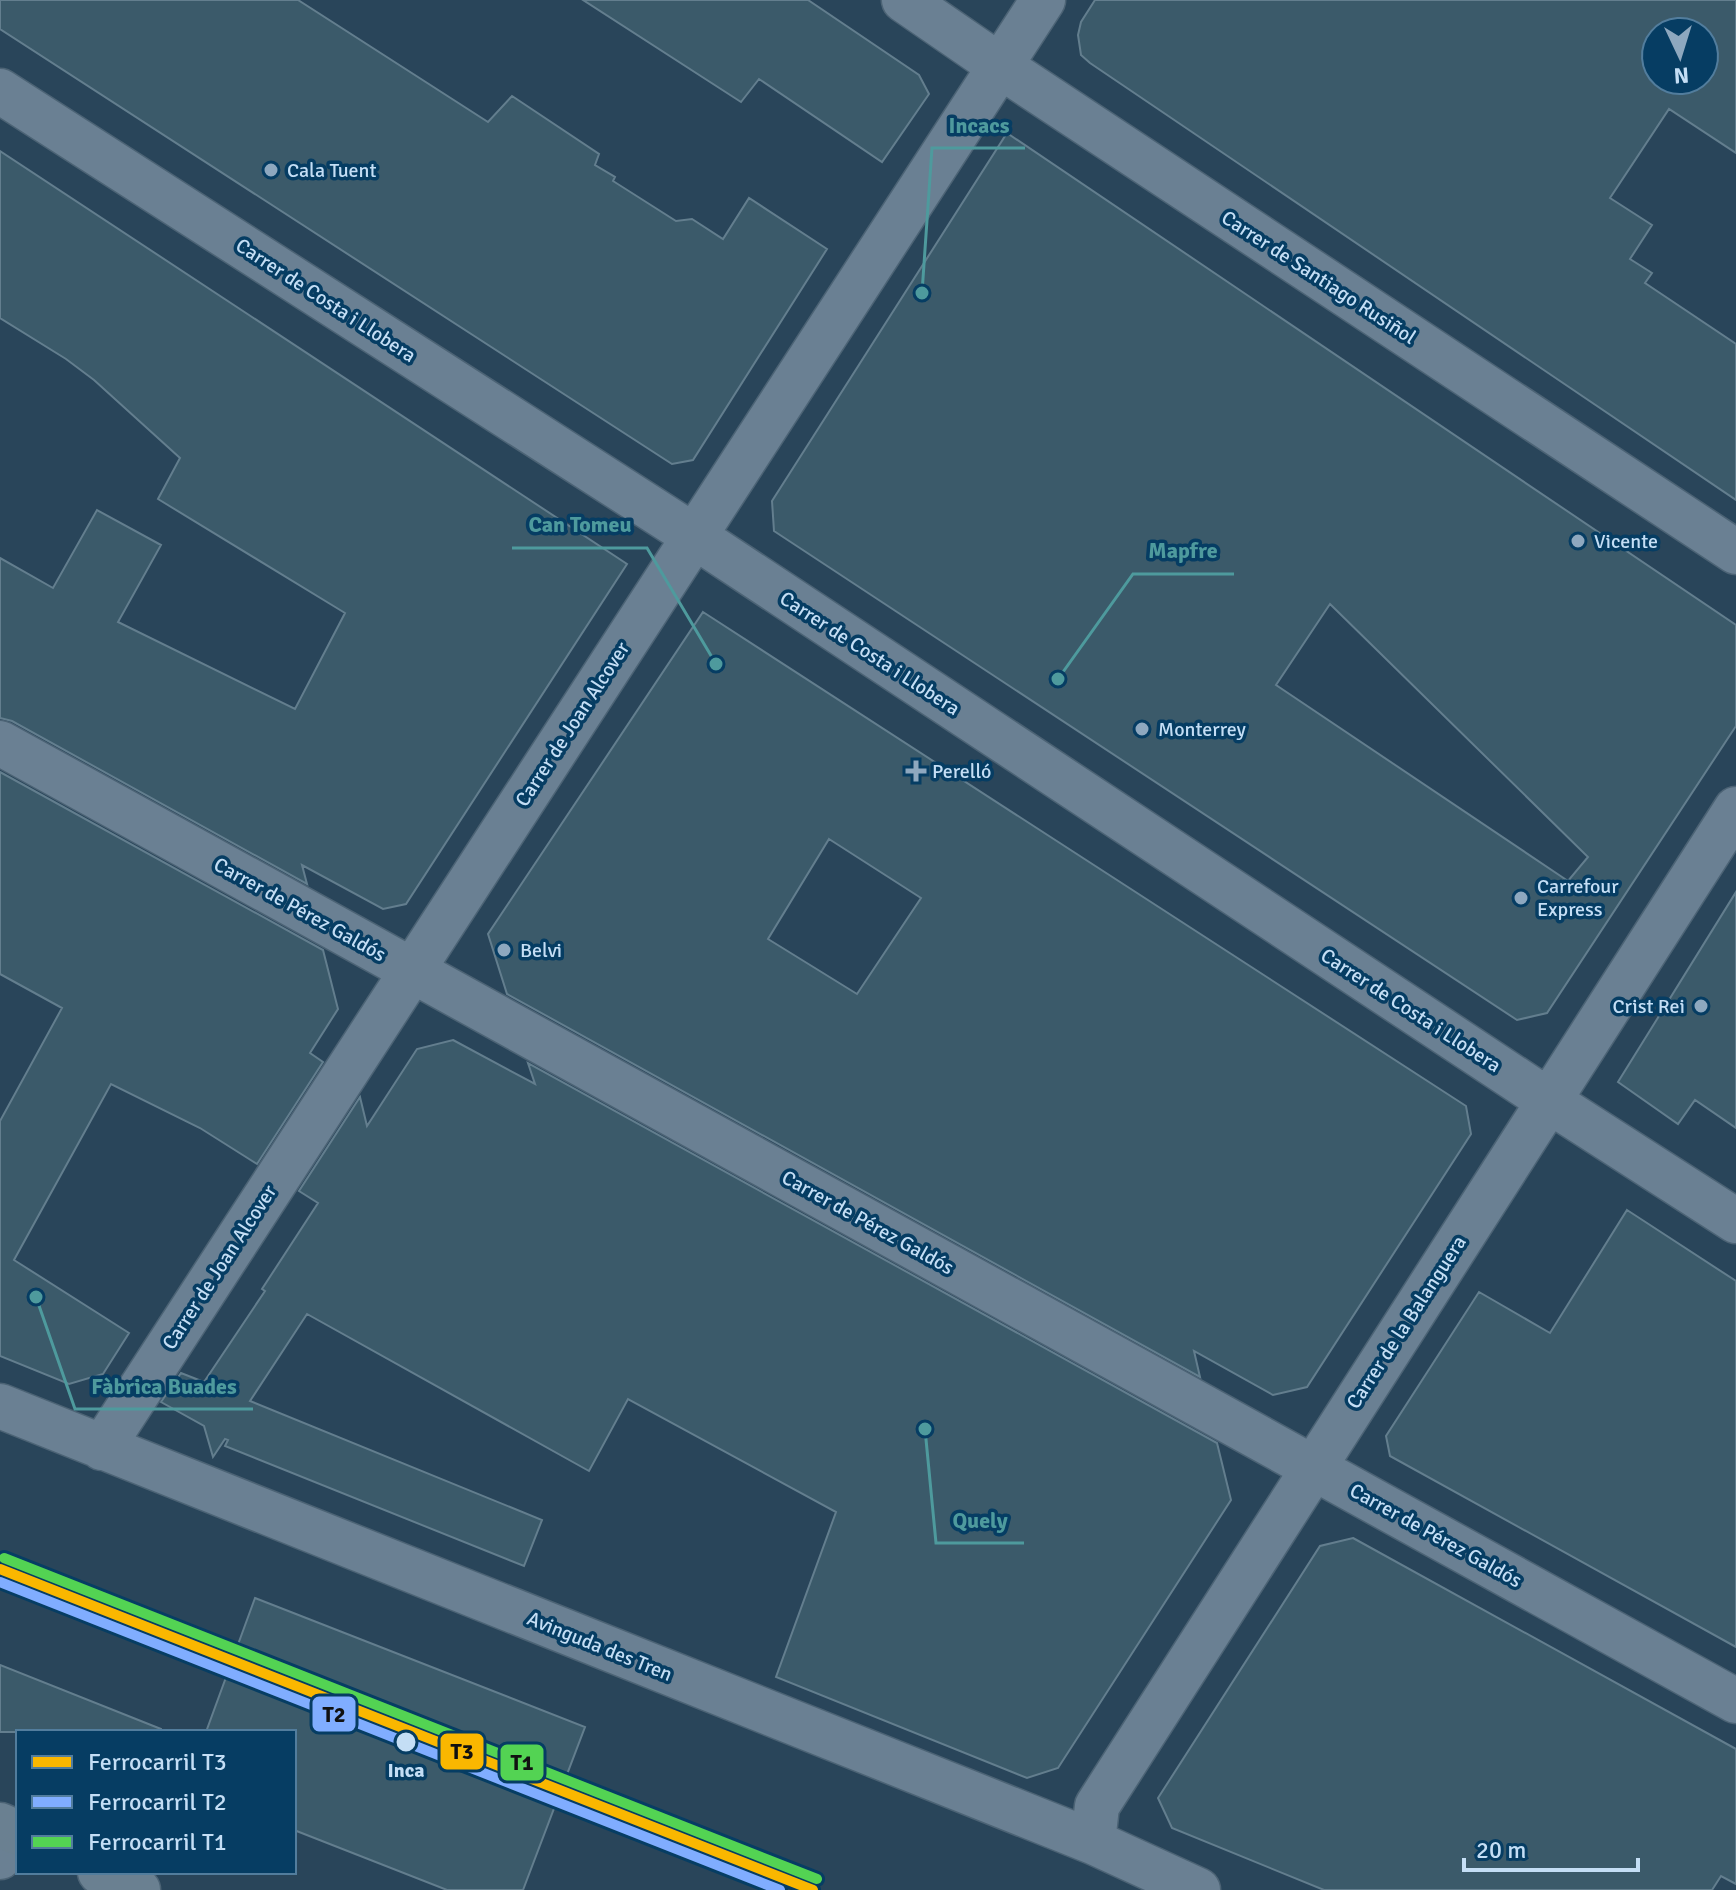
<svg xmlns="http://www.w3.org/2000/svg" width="1736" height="1890" font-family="Signika,sans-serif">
<rect width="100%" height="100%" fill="#29455a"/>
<!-- building -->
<path fill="#3b5a6a" stroke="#637e8e" stroke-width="2" fill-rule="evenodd" d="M0,0H298L488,122L512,96L599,154L595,165L615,177L613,181L676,221L692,219L723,239L749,198L827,249L693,460L672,464L0,29Z
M583,0H808L919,75L929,94L882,162L759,79L741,102Z
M1095,0H1736V153L1669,109L1610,198L1652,225L1630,259L1652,273L1645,283L1736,344V500L1090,63L1081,55L1078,35L1081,22ZM1656,32H1704V80H1656Z
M1007,133L1736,625V726L1547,1013L1517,1020L774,531L772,501ZM1330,604L1588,857L1568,881L1276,685Z
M0,151L627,564L406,904L383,909L302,865L307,884L12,721L0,718V558L53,588L97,510L161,545L118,622L295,709L345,613L158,499L180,458L94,380L66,359L0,318Z
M703,612L1466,1106L1471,1134L1307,1387L1273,1395L1194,1351L1200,1377L507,994L488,934ZM829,839L921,898L857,994L768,939Z
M0,772L323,950L338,1009L310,1053L323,1062L257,1164L200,1128L111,1084L14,1260L129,1333L103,1374L69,1384L0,1356V1121L62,1008L0,974Z
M1736,892V1128L1695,1100L1678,1124L1618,1082Z
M453,1040L535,1084L528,1063L1217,1443L1231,1500L1058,1768L1027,1778L776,1677L836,1512L628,1399L589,1471L307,1314L250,1401L542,1520L524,1566L225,1446L228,1440L225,1439L213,1457L204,1426L161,1402L181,1373L204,1382L265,1291L262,1289L318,1203L299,1191L360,1097L367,1126L417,1049Z
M1627,1210L1736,1281V1647L1390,1456L1386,1436L1479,1292L1550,1333Z
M1353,1538L1736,1749V1884L1721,1876L1712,1890H1324L1172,1828L1158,1798L1320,1546Z
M255,1598L585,1727L523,1890H447L294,1830V1732H206Z
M0,1665L161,1729V1732H0Z"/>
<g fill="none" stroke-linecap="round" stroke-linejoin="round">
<defs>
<path id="minor" d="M904,0L1000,66L1736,552
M0,91L694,536L1549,1101L1736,1221
M0,743L1736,1701
M0,1406L1093,1842L1198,1890
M102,1448L1043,0
M1093,1842L1097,1806L1736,809
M0,1857L12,1830"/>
<path id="major" d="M0,1825L18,1833
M100,1872L138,1890"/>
</defs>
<!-- minor casing -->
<use href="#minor" stroke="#4c6375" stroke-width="47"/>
<!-- major casing -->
<use href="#major" stroke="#4c6375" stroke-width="47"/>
<!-- minor -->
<use href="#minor" stroke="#6a8093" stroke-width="44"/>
<!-- major -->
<use href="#major" stroke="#6a8091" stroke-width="44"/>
<defs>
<path id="rail-1" d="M0,1569L813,1890"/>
<path id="rail-2" d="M0,1582L780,1890"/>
<path id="rail-3" d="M4,1558L817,1879"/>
</defs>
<!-- rail-1 casing -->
<use href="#rail-1" stroke="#063d63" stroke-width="16"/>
<!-- rail-2 casing -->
<use href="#rail-2" stroke="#063d63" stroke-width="16"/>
<!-- rail-3 casing -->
<use href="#rail-3" stroke="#063d63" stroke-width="16"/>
<!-- rail-1 -->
<use href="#rail-1" stroke="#fab700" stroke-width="10"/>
<!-- rail-2 -->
<use href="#rail-2" stroke="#80adff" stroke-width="10"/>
<!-- rail-3 -->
<use href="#rail-3" stroke="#53d353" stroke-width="10"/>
</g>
<!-- markers -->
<g fill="#8ea8bf" stroke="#063d63" stroke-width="3">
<circle cx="271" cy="170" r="8"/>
<circle cx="1578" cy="541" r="8"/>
<circle cx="1142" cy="729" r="8"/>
<path d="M912 759h8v8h8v8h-8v8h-8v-8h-8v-8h8z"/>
<circle cx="1521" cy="898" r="8"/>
<circle cx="504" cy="950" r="8"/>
<circle cx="1701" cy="1006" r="8"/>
</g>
<circle fill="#c4def5" stroke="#063d63" stroke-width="3" cx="406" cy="1742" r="11"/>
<g text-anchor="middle" stroke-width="7" stroke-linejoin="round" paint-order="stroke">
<!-- poi labels -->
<g font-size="20" fill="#c4def5" stroke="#063d63" text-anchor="start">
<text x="287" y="177">Cala Tuent</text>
<text x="1594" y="548">Vicente</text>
<text x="1158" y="736">Monterrey</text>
<text x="932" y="778">Perelló</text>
<text x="1537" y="893">Carrefour<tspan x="1537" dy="23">Express</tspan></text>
<text x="520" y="957">Belvi</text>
<text x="1685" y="1013" text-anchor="end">Crist Rei</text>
</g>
<!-- street labels -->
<g font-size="20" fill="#c4def5" stroke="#063d63">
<text transform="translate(1319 277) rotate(33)" y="7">Carrer de Santiago Rusiñol</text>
<text transform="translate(326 300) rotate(33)" y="7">Carrer de Costa i Llobera</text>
<text transform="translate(870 653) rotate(33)" y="7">Carrer de Costa i Llobera</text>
<text transform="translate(572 724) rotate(-57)" y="7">Carrer de Joan Alcover</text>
<text transform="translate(300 909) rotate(29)" y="7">Carrer de Pérez Galdós</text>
<text transform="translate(1411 1010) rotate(33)" y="7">Carrer de Costa i Llobera</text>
<text transform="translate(868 1222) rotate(29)" y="7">Carrer de Pérez Galdós</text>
<text transform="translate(219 1267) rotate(-57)" y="7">Carrer de Joan Alcover</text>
<text transform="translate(1406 1322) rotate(-57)" y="7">Carrer de la Balanguera</text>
<text transform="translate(1436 1535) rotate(29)" y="7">Carrer de Pérez Galdós</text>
<text transform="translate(600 1646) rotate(22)" y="7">Avinguda des Tren</text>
</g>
<!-- stop labels -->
<g font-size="20" font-weight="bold" fill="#c4def5" stroke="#063d63">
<text x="406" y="1777">Inca</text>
</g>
</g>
<!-- callouts -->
<path fill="none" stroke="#4e9a9d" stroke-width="3" d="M922 293L932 148H1025M716 664L647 548H512M1058 679L1133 574H1234M36 1297L75 1409H253M925 1429L936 1543H1024"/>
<g fill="#4e9a9d" stroke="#063d63" stroke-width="3">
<circle cx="922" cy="293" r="8"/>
<circle cx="716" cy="664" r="8"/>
<circle cx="1058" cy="679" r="8"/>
<circle cx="36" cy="1297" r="8"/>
<circle cx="925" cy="1429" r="8"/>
</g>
<g font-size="22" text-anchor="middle" font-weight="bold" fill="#4e9a9d" stroke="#063d63" stroke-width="7" stroke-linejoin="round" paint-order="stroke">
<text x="979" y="133">Incacs</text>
<text x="580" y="532">Can Tomeu</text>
<text x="1183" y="558">Mapfre</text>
<text x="164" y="1394">Fàbrica Buades</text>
<text x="980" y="1528">Quely</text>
</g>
<g stroke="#063d63" stroke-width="3">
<rect x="311" y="1695" width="46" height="38" rx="8" fill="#80adff"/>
<rect x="439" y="1732" width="46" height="39" rx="8" fill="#fab700"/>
<rect x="499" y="1743" width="46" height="39" rx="8" fill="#53d353"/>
</g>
<g font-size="22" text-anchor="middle" font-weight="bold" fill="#111">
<text x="334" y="1722">T2</text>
<text x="462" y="1759">T3</text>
<text x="522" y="1770">T1</text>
</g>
<!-- legend -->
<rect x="16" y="1730" width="280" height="144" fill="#063d63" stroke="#527d9d" stroke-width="2"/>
<rect x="32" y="1756" width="40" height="12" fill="#fab700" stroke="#527d9d" stroke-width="2"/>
<text x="88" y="1770" font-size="24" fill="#c4def5">Ferrocarril T3</text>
<rect x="32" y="1796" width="40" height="12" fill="#80adff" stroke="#527d9d" stroke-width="2"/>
<text x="88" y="1810" font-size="24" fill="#c4def5">Ferrocarril T2</text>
<rect x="32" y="1836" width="40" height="12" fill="#53d353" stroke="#527d9d" stroke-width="2"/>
<text x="88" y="1850" font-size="24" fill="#c4def5">Ferrocarril T1</text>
<!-- north arrow -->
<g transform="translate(1680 56) rotate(176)"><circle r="38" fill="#063d63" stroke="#527d9d" stroke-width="2"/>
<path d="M0-6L14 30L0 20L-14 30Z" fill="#8ea8bf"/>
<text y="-12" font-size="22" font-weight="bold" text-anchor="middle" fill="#c4def5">N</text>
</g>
<!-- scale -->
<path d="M1464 1858v12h174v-12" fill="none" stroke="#c4def5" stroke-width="4"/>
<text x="1476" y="1858" font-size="24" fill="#c4def5" stroke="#063d63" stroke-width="6" paint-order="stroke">20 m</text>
</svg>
